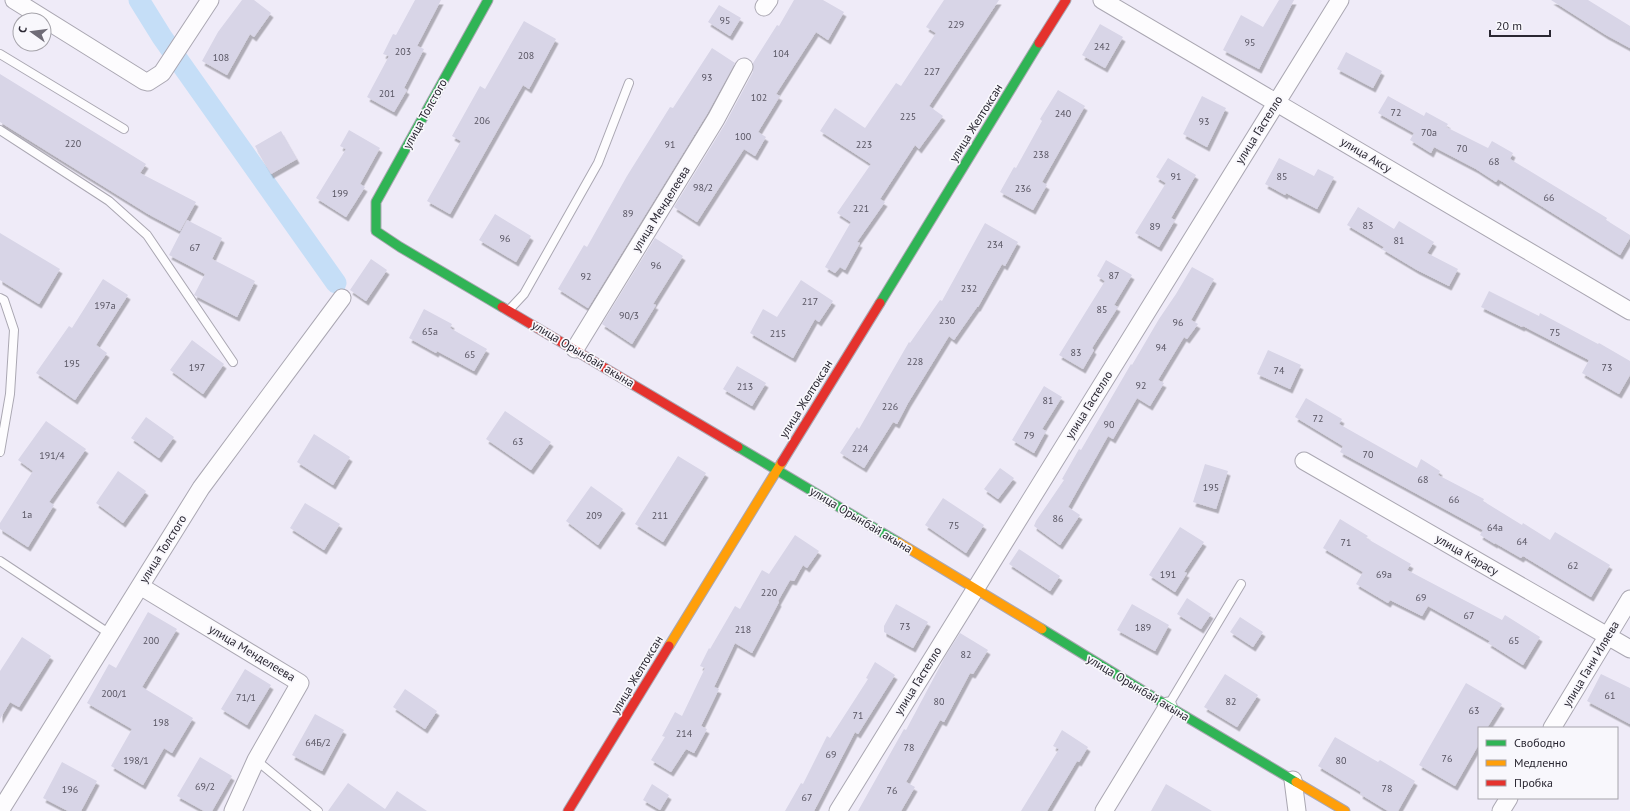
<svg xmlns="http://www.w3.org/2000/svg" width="1630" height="811" font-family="'PT Sans',sans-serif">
<defs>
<filter id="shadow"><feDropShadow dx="2.5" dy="4.5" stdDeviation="0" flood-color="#0004"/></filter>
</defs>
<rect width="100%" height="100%" fill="#efebf8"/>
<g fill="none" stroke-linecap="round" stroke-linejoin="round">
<!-- canal -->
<path stroke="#c5def7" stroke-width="21" d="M139,0L162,37L336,283"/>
</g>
<!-- building -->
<path fill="#d8d5e7" filter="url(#shadow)" d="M242,0H254L271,13L254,37L250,34L227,75L202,61L218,32Z
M415,0H441L417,46L424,49L404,88L407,90L394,112L367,97L389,56L383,54L393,34L396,35Z
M794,0H823L844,12L828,40L816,32L776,94L780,96L758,132L766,137L755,156L744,149L697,222L674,207L725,124L753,72V63L777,25L779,26Z
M944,0H999L929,106L943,116L919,149L915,145L880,199L885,202L857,242L860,243L845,270L840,267L835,273L825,267L851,222L837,213L871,164L820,131L835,108L865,128L896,83L901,86L936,33L926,27Z
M1279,0H1294L1259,69L1223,50L1241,15L1263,27Z
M1551,0H1588L1630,26V48L1606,35Z
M719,5L741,18L730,36L708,22Z
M524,21L556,39L529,89L523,85L450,214L427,201L461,141L452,136L480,86L485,89Z
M1100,24L1123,37L1105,68L1082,55Z
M712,48L735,63L707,114L588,308L558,289L584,245L587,247L627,176L670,107L673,108Z
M1346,52L1382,71L1373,88L1337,69Z
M0,74L146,164L140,173L196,202L180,231L148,214L0,122Z
M1058,90L1085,106L1042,182L1047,185L1033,210L1000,192L1014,167L1016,168L1042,121L1040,119Z
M1202,96L1226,108L1207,147L1183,134Z
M1388,96L1424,116L1426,112L1448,124L1446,127L1488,148L1492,141L1513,153L1510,159L1607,218L1606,220L1630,235V238L1620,255L1498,179L1496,182L1476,169L1434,147L1431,153L1410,140L1414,133L1378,113Z
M349,130L380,148L360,184L365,187L346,217L316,198L346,149L340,146Z
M281,131L297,159L271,174L255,146Z
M1168,158L1196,175L1171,218L1175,220L1159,247L1135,233L1166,183L1156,177Z
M1279,158L1314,176L1318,169L1334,177L1317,209L1286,193L1285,195L1265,184Z
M1358,207L1394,229L1399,221L1434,242L1427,253L1458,269L1449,286L1417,270L1382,249L1384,247L1347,225Z
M495,214L531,236L516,262L479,240Z
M187,220L222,238L212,259L255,281L237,317L194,295L205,274L169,255Z
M985,223L1018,242L1005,266L1002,264L978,307H977L954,340L949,336L908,403L897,424L893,422L864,468L840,453L857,427L859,429L909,342L910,343L940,300L942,301Z
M0,233L60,269L39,304L0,280Z
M655,238L683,256L653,304L656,305L632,344L602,324Z
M371,259L387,270L366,301L350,290Z
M1106,260L1132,275L1114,305L1118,307L1092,348L1094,350L1083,369L1059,355L1105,281L1097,276Z
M1192,267L1214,279L1191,320L1198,324L1187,339L1184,337L1158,380L1164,383L1150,406L1137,398L1113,439L1108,436L1068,507L1080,515L1060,545L1034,526L1036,521L1064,480L1062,479L1079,449L1081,450L1131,364L1132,365L1159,319L1176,294Z
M103,279L128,295L96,345L107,353L75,400L36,373L69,326L72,328Z
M801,280L833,301L819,322L815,319L793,358L750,333L763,309L777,317Z
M1489,291L1539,316L1540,313L1598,344L1599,343L1630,361V375L1619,394L1582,373L1589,360L1523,326L1522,327L1481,307Z
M424,309L452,324L450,328L487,349L474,371L437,351L436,353L409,338Z
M192,340L224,364L203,394L170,370Z
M1268,350L1301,365L1290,389L1257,374Z
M737,366L766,383L752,406L723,389Z
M1044,386L1062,397L1042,429L1046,431L1034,453L1012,440Z
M1306,398L1342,419L1339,424L1417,468L1421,459L1440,471L1438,475L1484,499L1483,501L1522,525L1523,523L1550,540L1555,532L1610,565L1591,597L1523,556L1521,558L1495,543V544L1480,535L1483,530L1340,452L1343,446L1295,417Z
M505,411L551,442L531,470L486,439Z
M146,417L174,437L159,458L131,438Z
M46,421L86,449L49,502L54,505L28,547L0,529V523L33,471L18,460Z
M314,434L350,457L333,485L297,462Z
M678,456L706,473L663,542L635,524Z
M1205,464L1228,471L1216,509L1193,502Z
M1000,468L1014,478L998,499L984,489Z
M118,471L146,491L123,523L96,503Z
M591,486L623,509L598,545L566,521Z
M943,498L984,525L966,553L925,525Z
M305,503L340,524L324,550L290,528Z
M1340,519L1368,536L1366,538L1411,564L1407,570L1502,620L1505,615L1540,637L1523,665L1488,643L1490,641L1428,606L1422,616L1390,600L1388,603L1356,584L1363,572L1323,548Z
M1180,527L1204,542L1184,572L1187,573L1175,592L1149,575Z
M795,535L819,551L807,568L803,565L794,581L790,580L778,601L779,602L752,653L735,643L714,687L719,689L701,726L707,729L694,753L686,749L671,772L651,760L665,737L662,736L675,712L682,716L705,668L700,666L709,648L710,649L735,606L740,609L762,570L769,574Z
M1019,549L1060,576L1050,591L1009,564Z
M1187,598L1211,614L1201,629L1177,614Z
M896,604L928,622L913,648L884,632V626Z
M1132,604L1169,625L1155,651L1117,630Z
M148,612L177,629L142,687L193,718L172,753L164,748L143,785L111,766L132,729L87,703L109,664L116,668Z
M1240,617L1263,632L1253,647L1230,632Z
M960,633L988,650L973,674L970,673L944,722L940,720L906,782L915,787L901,811H858L904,729L906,730L946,655Z
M22,637L51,656L19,707L10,702L0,719V671Z
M875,662L895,675L858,734L855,732L814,811H785L801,783L803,784L827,736L830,738L868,679L866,678Z
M245,669L271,685L247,725L221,709Z
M1225,674L1258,695L1237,727L1204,707Z
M1601,674L1630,688V724L1587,701Z
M1466,683L1502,704L1487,728H1479V744L1455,786L1419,765Z
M405,689L437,711L425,729L393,707Z
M315,714L344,730L322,771L292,755Z
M1062,730L1088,747L1079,762L1077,761L1047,811H1021L1059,749L1053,746Z
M1335,737L1378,762L1380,760L1415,781L1398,811H1388L1360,794L1361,792L1318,766Z
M200,757L232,776L212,811H204L177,796Z
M62,762L97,781L81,811H68L43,798Z
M348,783L385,809L397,791L427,811H328Z
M652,784L669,795L660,810L643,800Z
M1166,784L1212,811H1151Z"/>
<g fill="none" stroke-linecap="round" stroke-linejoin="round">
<defs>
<path id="lane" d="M0,54L124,129
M0,130L109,201L147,235L233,362
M0,298L4,300L14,330L10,394L0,452
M509,310L524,294L598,163L629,83
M0,561L110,634
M1168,706L1241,584
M256,760L318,811"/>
<path id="street" d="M14,0L144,81L148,82L162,73L210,0
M1102,0L1630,311
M764,7L769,0
M575,349L716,119L744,67
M1304,461L1630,649
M140,586L300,683L256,760L233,811
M1552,728L1630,599
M1293,780L1297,811
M0,811L201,488L342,298
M838,811L1340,0
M1104,811L1168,706
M1501,811L1509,798"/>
<path id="fast" d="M488,0L376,202V231L400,247L502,307
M880,303L1039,43
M738,447L898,542
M1042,629L1168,706L1296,782"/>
<path id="slow" d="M898,542L1042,629
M669,646L782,462
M1296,782L1345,811"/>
<path id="jam" d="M1039,43L1066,0
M502,307L738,447
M782,462L880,303
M568,811L669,646"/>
</defs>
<!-- lane casing -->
<use href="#lane" stroke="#aaa7b2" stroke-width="10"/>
<!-- street casing -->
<use href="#street" stroke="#aaa7b2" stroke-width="19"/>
<!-- fast casing -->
<use href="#fast" stroke="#aaa7b2" stroke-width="11"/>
<!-- slow casing -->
<use href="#slow" stroke="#aaa7b2" stroke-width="11"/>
<!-- jam casing -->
<use href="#jam" stroke="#aaa7b2" stroke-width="11"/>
<!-- lane -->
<use href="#lane" stroke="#fdfcfe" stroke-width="8"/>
<!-- street -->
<use href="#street" stroke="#fdfcfe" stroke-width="17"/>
<!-- fast -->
<use href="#fast" stroke="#30b455" stroke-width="9"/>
<!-- slow -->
<use href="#slow" stroke="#ff9f0a" stroke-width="9"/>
<!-- jam -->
<use href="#jam" stroke="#e5322d" stroke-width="9"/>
</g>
<g text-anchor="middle" stroke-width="3.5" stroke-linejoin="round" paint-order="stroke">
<!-- number labels -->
<g font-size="10" fill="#575461">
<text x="725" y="24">95</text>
<text x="956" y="28">229</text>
<text x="1250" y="46">95</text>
<text x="1102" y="50">242</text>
<text x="403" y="55">203</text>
<text x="781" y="57">104</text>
<text x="526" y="59">208</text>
<text x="221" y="61">108</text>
<text x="932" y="75">227</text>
<text x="707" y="81">93</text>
<text x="387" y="97">201</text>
<text x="759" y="101">102</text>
<text x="1396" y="116">72</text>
<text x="1063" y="117">240</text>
<text x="908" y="120">225</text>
<text x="482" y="124">206</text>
<text x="1204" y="125">93</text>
<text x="1429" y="136">70а</text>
<text x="743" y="140">100</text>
<text x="73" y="147">220</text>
<text x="670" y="148">91</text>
<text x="864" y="148">223</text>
<text x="1462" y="152">70</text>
<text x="1041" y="158">238</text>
<text x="1494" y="165">68</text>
<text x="1176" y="180">91</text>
<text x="1282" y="180">85</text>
<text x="703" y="191">98/2</text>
<text x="1023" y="192">236</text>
<text x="340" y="197">199</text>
<text x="1549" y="201">66</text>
<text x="861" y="212">221</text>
<text x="628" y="217">89</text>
<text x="1368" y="229">83</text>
<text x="1155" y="230">89</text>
<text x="505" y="242">96</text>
<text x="1399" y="244">81</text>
<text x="995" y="248">234</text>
<text x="195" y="251">67</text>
<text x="656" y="269">96</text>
<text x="1114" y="279">87</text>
<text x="586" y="280">92</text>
<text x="969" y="292">232</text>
<text x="810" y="305">217</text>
<text x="105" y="309">197а</text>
<text x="1102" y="313">85</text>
<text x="629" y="319">90/3</text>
<text x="947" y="324">230</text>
<text x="1178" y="326">96</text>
<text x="430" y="335">65а</text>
<text x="1555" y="336">75</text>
<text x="778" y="337">215</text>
<text x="1161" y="351">94</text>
<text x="1076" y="356">83</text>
<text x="470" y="358">65</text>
<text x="915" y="365">228</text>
<text x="72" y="367">195</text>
<text x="197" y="371">197</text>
<text x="1607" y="371">73</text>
<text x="1279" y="374">74</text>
<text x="1141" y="389">92</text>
<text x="745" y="390">213</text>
<text x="1048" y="404">81</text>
<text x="890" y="410">226</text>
<text x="1318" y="422">72</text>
<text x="1109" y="428">90</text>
<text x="1029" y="439">79</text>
<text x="518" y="445">63</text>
<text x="860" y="452">224</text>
<text x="1368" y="458">70</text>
<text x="52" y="459">191/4</text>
<text x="1423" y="483">68</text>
<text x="1211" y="491">195</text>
<text x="1454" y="503">66</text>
<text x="27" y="518">1а</text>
<text x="594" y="519">209</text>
<text x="660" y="519">211</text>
<text x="1058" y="522">86</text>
<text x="954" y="529">75</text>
<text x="1495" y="531">64а</text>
<text x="1522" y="545">64</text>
<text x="1346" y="546">71</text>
<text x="1573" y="569">62</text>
<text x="1168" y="578">191</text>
<text x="1384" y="578">69а</text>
<text x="769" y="596">220</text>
<text x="1421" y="601">69</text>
<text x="1469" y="619">67</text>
<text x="905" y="630">73</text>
<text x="1143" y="631">189</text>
<text x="743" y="633">218</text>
<text x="151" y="644">200</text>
<text x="1514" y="644">65</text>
<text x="966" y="658">82</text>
<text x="114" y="697">200/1</text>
<text x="1610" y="699">61</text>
<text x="246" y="701">71/1</text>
<text x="939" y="705">80</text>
<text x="1231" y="705">82</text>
<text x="1474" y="714">63</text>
<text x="858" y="719">71</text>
<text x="161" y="726">198</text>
<text x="684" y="737">214</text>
<text x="318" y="746">64Б/2</text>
<text x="909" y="751">78</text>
<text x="831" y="758">69</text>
<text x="1447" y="762">76</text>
<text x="136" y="764">198/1</text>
<text x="1341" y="764">80</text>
<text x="205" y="790">69/2</text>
<text x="1387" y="792">78</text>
<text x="70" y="793">196</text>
<text x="892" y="794">76</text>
<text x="807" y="801">67</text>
</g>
<!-- street labels -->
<g font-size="12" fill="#2a2732" stroke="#f8f7fc">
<text transform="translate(425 114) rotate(-61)" y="4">улица Толстого</text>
<text transform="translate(976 123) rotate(-58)" y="4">улица Желтоксан</text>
<text transform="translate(1259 130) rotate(-58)" y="4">улица Гастелло</text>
<text transform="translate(1366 155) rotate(31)" y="4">улица Аксу</text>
<text transform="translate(661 209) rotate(-58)" y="4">улица Менделеева</text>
<text transform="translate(583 354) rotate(31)" y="4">улица Орынбай акына</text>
<text transform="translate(806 399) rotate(-58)" y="4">улица Желтоксан</text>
<text transform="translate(1089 405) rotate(-58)" y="4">улица Гастелло</text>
<text transform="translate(861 520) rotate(31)" y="4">улица Орынбай акына</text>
<text transform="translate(163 549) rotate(-58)" y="4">улица Толстого</text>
<text transform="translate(1467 555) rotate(30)" y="4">улица Карасу</text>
<text transform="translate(252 653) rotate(31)" y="4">улица Менделеева</text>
<text transform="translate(1591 664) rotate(-59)" y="4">улица Гани Иляева</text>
<text transform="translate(637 675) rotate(-59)" y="4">улица Желтоксан</text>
<text transform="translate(918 681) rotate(-58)" y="4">улица Гастелло</text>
<text transform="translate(1138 688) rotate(31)" y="4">улица Орынбай акына</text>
</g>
</g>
<!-- legend -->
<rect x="1478" y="727" width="140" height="72" fill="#f8f7fc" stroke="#a6a4ab"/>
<rect x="1486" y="740" width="20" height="6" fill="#30b455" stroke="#a6a4ab"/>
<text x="1514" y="747" font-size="12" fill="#2a2732">Свободно</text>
<rect x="1486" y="760" width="20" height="6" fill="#ff9f0a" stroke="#a6a4ab"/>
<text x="1514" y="767" font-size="12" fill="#2a2732">Медленно</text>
<rect x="1486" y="780" width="20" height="6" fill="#e5322d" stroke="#a6a4ab"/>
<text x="1514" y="787" font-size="12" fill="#2a2732">Пробка</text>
<!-- north arrow -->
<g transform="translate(32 32) rotate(284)"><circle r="19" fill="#f8f7fc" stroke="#a6a4ab"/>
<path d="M0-3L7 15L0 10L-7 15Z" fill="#6f6c77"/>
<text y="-6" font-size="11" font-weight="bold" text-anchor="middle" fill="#2a2732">С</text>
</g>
<!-- scale -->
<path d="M1490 30v6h60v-6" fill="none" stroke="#2a2732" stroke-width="2"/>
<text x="1496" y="30" font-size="12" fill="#2a2732" stroke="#f8f7fc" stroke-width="3" paint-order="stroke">20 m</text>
</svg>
